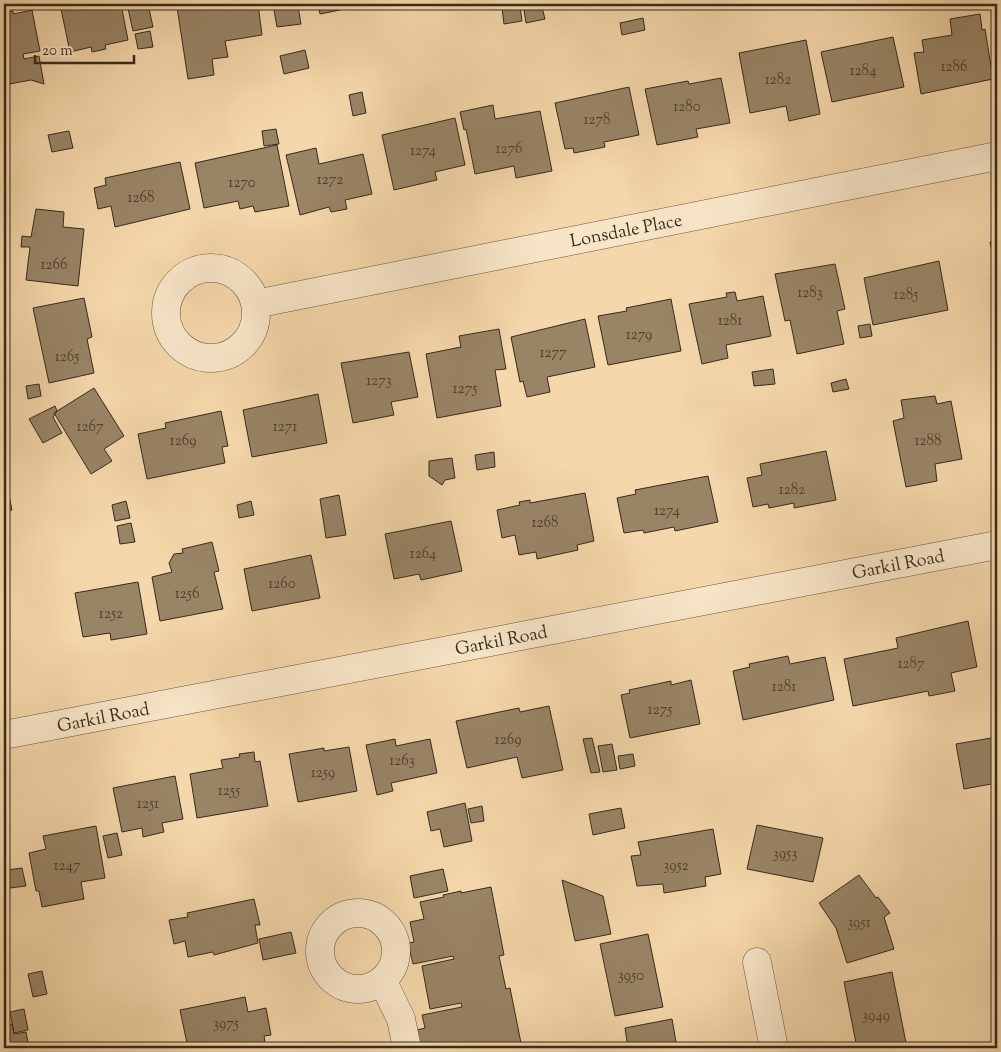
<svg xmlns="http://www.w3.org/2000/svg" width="1001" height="1052" font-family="'Sorts Mill Goudy',serif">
<rect width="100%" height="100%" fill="#f4d7aa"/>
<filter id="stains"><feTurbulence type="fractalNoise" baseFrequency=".004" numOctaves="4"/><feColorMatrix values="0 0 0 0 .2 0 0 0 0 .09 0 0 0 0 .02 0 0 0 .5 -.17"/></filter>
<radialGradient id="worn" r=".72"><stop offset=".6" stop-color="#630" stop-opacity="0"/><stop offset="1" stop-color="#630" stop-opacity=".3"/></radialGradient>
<!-- building -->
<path fill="#998466" stroke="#362b1d" d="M85,4H121L128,40L105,45L106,49L92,52L91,47L70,52L61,9Z
M127,4H148L153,27L133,31Z
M199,4H258L262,35L225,41L228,57L212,59L214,75L188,79L177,7Z
M273,4H310L298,6L301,24L277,27Z
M318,4H339L340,10L320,14Z
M520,6L522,21L504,24L502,8Z
M542,7L545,19L526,23L524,10Z
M32,10L40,51L23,54L24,59L39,56L44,84L31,80L4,85V13L13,11V14Z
M980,14L982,30L985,29L993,79L921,94L914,53L924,52L922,40L952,35L950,19Z
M643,18L645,30L622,35L620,23Z
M150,31L153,47L138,49L135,34Z
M893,37L904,87L832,102L821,52Z
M806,40L820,114L789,121L786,106L750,113L739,53Z
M305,50L309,68L284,74L280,56Z
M721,78L730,123L696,129L698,137L657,145L645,89L688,81L689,84Z
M629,87L639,135L604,142L605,147L574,153L573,148L565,149L555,103Z
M362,92L366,113L353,116L349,95Z
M493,105L495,119L540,111L552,171L516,178L514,166L475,174L466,129L464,130L460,112Z
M455,118L465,165L435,172L437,180L394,190L382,135Z
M276,129L279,144L264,146L262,131Z
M69,131L73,148L52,152L48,135Z
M277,145L289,206L255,212L253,206L240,209L238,201L204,208L195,163Z
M316,148L319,164L363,154L372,194L345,200L347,209L331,212L329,207L300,215L286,155Z
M180,162L190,209L115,227L111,206L98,209L94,188L106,185L105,178Z
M36,209L64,212L63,227L84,229L78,286L26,280L30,247H21L22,236L31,237Z
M997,241V308L991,277L997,276L990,242Z
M939,261L948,310L873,325L864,278Z
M835,264L845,309L837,311L844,344L797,354L790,320L785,321L775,274Z
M735,292L737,301L763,296L771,336L726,345L728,358L702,364L689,304L727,297L726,293Z
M84,298L92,337L87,339L94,373L49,383L33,308Z
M671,299L681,351L608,365L598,316L627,311L626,308Z
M585,319L595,367L547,377L550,392L527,397L523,381L520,382L511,337Z
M870,324L872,336L860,338L858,326Z
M499,329L506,369L495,370L501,406L437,418L426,354L461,347L459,336Z
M409,352L418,397L391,402L394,415L353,423L341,363Z
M773,369L775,384L754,386L752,372Z
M846,379L849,389L833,392L831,383Z
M39,384L41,396L28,399L26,386Z
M94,388L124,436L104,449L112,461L91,474L54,413Z
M318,394L327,443L252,457L243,410Z
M935,396L937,404L951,401L962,459L935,464L937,481L906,487L893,421L904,418L901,400Z
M55,406L57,411L53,417L62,433L43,443L29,419Z
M221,411L228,446L222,447L225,463L147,479L138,434L166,428L165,423Z
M826,451L836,500L794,508V503L769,508L768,504L753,507L747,478L762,475L760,464Z
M494,452L495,467L477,470L475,455Z
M452,458L455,478L445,480L442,485L429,476V461Z
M708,476L718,522L675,531L674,527L644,533L643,530L624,533L617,498L636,494L635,490Z
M585,493L594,541L577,545L578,550L537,559L536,552L519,555L515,535L502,538L497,510L520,505L519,502L530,500V503Z
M339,495L346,535L326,538L320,499Z
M9,496L12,510L4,512V498Z
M126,501L130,518L115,521L112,505Z
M251,501L254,515L239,518L237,505Z
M451,521L462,571L421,580L419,574L394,579L385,534Z
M131,523L135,542L120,544L117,526Z
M212,542L219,571L214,572L223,609L160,621L152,577L172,572L169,563L174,554L183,553L182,549Z
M311,555L320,598L252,611L244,569Z
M138,582L147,634L111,640L110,633L83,637L75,593Z
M968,621L977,667L951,673L955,691L929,696L928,691L853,706L844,659L898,648L896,638Z
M788,656L790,664L825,657L834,700L743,720L733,671L750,667L749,664Z
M691,680L700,724L630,738L621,695L630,693L629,690L671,681V685Z
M549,706L563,770L522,778L517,757L467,768L456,721L519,708L520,712Z
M997,737V783L964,789L956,744Z
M592,738L600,772L591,773L583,739Z
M395,739L396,746L430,739L437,773L391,783L393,791L377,795L366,745Z
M612,744L617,770L603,772L598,746Z
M349,747L357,791L298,802L289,754L324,748V751Z
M254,752L255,762L260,761L268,806L197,818L190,774L223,768L221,760L240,757L239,754Z
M633,754L635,766L620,769L618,756Z
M175,776L183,819L162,823L164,832L143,837L142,828L122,832L113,788Z
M465,803L472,841L444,847L440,829L431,831L427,812Z
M482,806L484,821L471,823L468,809Z
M621,808L625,828L593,835L589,814Z
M757,825L823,838L813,882L747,869Z
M96,826L105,878L81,882L84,899L42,907L39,891H36L29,853L46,849L43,836Z
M713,829L721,874L705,877L706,886L664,893L663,884L637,886L631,856L641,855L638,842Z
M117,833L122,855L108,858L103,836Z
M22,868L26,886L10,888L7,870Z
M443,869L448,891L414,898L410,876Z
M859,875L876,898L878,897L890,913L884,917L894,949L847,963L836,928L819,903Z
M562,880L603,896L611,934L575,941Z
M491,887L504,955L499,956L506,989L510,988L522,1048H417L413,1031L425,1028L422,1015L462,1007L461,1003L430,1009L422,966L454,959L453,956L413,964L408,943L414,942L410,922L424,919L420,902L444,897L443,895L461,891V893Z
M254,899L260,925H255L258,943L214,955L213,952L188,957L185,941L174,944L169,920L188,917L187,913Z
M291,932L296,953L263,960L259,939Z
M648,934L663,1007L615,1016L600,944Z
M42,971L47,994L33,997L28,974Z
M892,972L907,1048H857L844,982Z
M245,997L248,1012L266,1008L271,1035L264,1036L266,1048H188L180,1010Z
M24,1009L28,1030L14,1033L10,1012Z
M672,1019L677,1048H628L625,1028Z
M12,1024L14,1034L26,1032L29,1047L4,1048V1026Z"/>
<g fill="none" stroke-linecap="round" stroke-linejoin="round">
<defs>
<path id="minor" d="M166 313a45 45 0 1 1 90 0a45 45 0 1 1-90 0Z
M255,304L997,156
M4,735L997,545
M320 951a38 38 0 1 1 76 0a38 38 0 1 1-76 0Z
M757,962L774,1048
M382,980L401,1019L407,1048"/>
</defs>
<!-- minor casing -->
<use href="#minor" stroke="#665640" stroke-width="29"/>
<!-- minor -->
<use href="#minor" stroke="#f8e5c8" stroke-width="28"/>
</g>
<g text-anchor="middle" stroke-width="5" stroke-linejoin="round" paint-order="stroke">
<!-- number labels -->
<g font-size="15" fill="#4f412f">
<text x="954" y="71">1286</text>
<text x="863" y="75">1284</text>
<text x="778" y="84">1282</text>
<text x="687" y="111">1280</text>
<text x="597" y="124">1278</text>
<text x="509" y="153">1276</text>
<text x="423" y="155">1274</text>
<text x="330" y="184">1272</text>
<text x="242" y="187">1270</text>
<text x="141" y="202">1268</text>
<text x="54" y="269">1266</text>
<text x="810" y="297">1283</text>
<text x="906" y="299">1285</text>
<text x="730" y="325">1281</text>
<text x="639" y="339">1279</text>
<text x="553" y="357">1277</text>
<text x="67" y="361">1265</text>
<text x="379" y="385">1273</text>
<text x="465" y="393">1275</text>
<text x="90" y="431">1267</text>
<text x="285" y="431">1271</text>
<text x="183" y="445">1269</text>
<text x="928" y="445">1288</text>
<text x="792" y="494">1282</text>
<text x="667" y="515">1274</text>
<text x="545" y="527">1268</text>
<text x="423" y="558">1264</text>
<text x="282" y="588">1260</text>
<text x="187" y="598">1256</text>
<text x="111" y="618">1252</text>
<text x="911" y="668">1287</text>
<text x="784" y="691">1281</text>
<text x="660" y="714">1275</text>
<text x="508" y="744">1269</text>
<text x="402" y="765">1263</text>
<text x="323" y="777">1259</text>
<text x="229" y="795">1255</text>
<text x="148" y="808">1251</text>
<text x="785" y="858">3953</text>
<text x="67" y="870">1247</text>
<text x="676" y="870">3952</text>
<text x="859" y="927">3951</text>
<text x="631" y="980">3950</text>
<text x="876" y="1020">3949</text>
<text x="226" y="1028">3975</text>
</g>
<!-- street labels -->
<g font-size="18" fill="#362b1d" stroke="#f8e5c8">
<text transform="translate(626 230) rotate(-11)" y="6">Lonsdale Place</text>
<text transform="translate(898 564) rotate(-11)" y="6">Garkil Road</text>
<text transform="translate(501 640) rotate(-11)" y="6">Garkil Road</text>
<text transform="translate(103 717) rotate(-11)" y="6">Garkil Road</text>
</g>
</g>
<!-- margin -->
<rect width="1001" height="1052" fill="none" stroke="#f4d7aa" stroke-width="20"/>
<rect x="5" y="5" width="991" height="1042" fill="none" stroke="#362b1d" stroke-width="2.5"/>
<rect x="10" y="10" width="981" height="1032" fill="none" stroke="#362b1d"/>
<!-- scale -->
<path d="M35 55v8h99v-8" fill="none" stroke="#362b1d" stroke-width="2.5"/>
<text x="42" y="55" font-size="15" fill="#362b1d" stroke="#f8e5c8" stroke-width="4" paint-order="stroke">20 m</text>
<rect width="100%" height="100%" filter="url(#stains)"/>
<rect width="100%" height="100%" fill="url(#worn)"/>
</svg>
